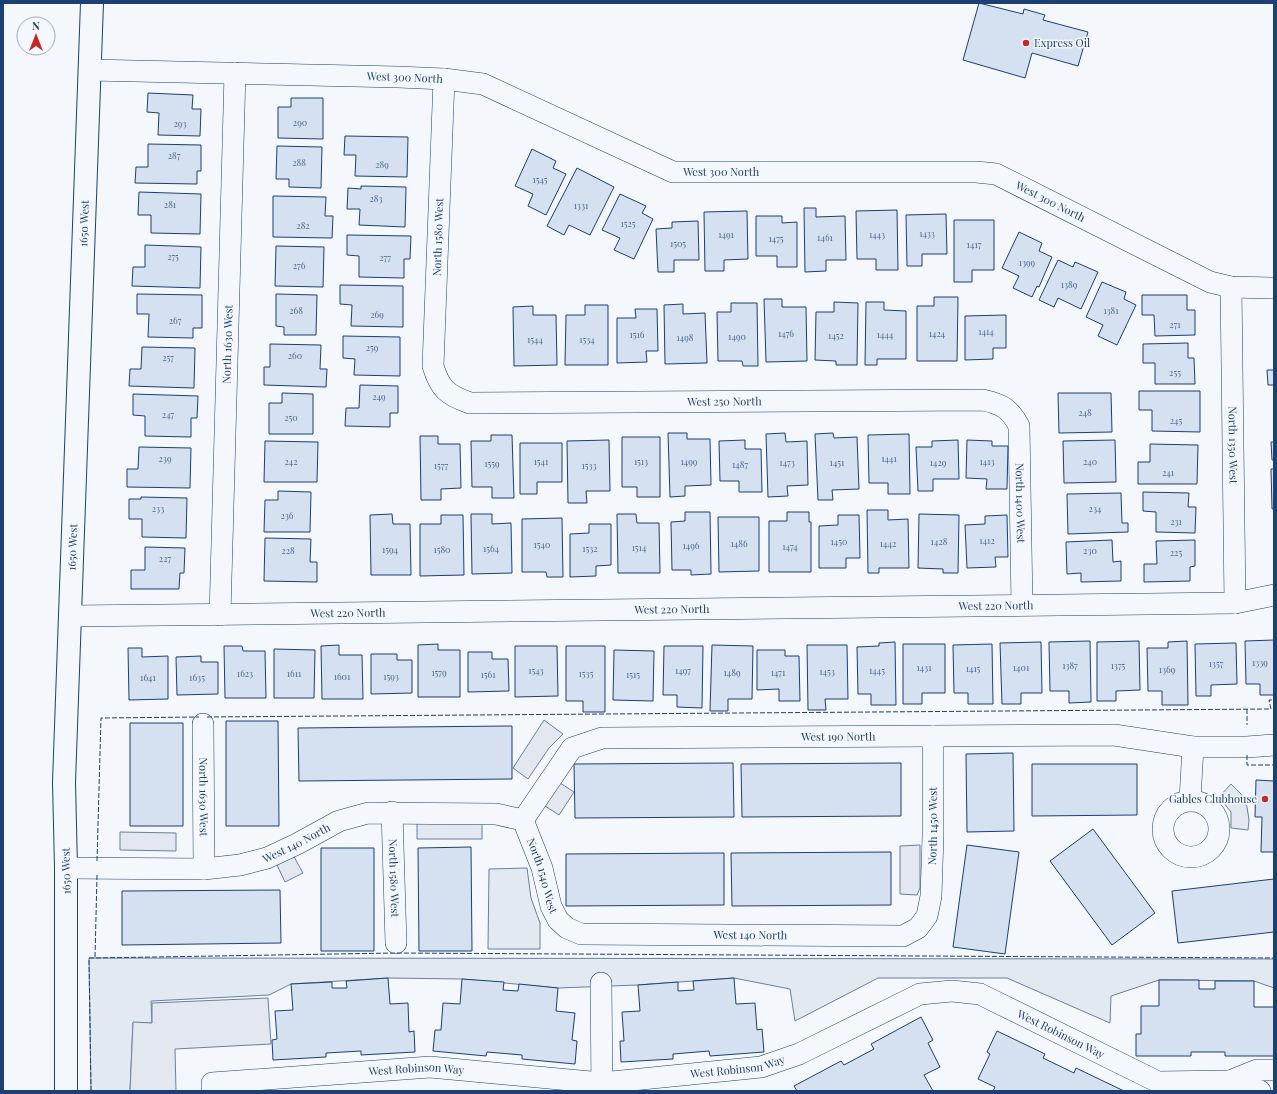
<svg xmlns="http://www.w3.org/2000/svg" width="1277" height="1094" font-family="'Playfair Display',serif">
<rect width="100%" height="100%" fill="#f4f7fb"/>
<!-- green -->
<path fill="#e3e9f0" stroke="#687fa3" d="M527,868L531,898L540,923V949H488L489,869Z
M89,958L1274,959V988L1254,981L1159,980L1111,996L1110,1023L1007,978H878L795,1021L790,989L734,978L638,985L558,988L462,979L388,978L291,984L269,995L151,1001L152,1023H133L130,1091H91Z"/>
<!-- parking -->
<path fill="#e3e8f0" stroke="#687fa3" d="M544,720L563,734L549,748L528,779L513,768Z
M557,781L574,792L559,815L542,804Z
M1231,784L1241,794L1247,807L1249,820L1248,830L1231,828V812L1219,797Z
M417,822H482V839H417Z
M120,832L176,833V851L120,850Z
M920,845V888L917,895L900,894V846Z
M293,855L303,873L285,882L276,863Z
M268,998L271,1044L175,1049L176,1091H130L133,1022L152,1023V1003Z"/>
<!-- building -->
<path fill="#d5e0f0" stroke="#1d3f73" d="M979,3L1023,14L1024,9L1045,15L1043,20L1088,32L1078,66L1032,53L1025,78L963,60Z
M148,93L193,95L192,109H201L200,136L158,135L159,113L147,112Z
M291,98H323V139L278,138V107H291Z
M345,136L408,137L407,177L355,176L356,155H344Z
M148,144L201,145V171H197V184L135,183L136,167H148Z
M277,146L322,147L321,188L289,187V179H276Z
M532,149L556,161L553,168L566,174L546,215L528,206L533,194L515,186Z
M577,168L614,187L590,235L569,225L564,235L547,226Z
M361,186L406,187L405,227L359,225L360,209H347L348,188L361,189Z
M139,192L201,194L200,234L151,233V215H138Z
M620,194L646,206L642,213L653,219L634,259L614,250L620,238L602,230Z
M273,196L326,197L325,216H333L332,238L273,237Z
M804,208H816V217L845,216L846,260H826V271L805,272Z
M897,210L898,270H876V259H857L856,211Z
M747,211L748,259L724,260V271H705L704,212Z
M946,214L947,254H922V266H907L906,215Z
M756,216H782V223L797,222V267H777V256H756Z
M954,220H994V270H972V282H954Z
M698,221L699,260H674V272H658L656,229L672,228V222Z
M1019,232L1042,243L1039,251L1052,257L1039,287L1037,286L1032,297L1013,288L1019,276L1002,268Z
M347,235L411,236L410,259H404V278L359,277V256L347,255Z
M145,245L201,247L200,288L132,286L133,267H145Z
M276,246L324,247L323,287L275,286Z
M1058,260L1073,267L1075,262L1098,272L1081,309L1058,298L1054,307L1039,300Z
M1102,282L1126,292L1124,299L1136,305L1117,345L1098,336L1103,325L1086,317Z
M340,285L403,286V327L351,326L352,305L340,304Z
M137,294L202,295V328H193V338L148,337L149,314H137Z
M276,294L317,295L316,335H284V327L276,326Z
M1142,295H1187V310H1195V335L1155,336L1154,315H1142Z
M934,297H958L957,361H917V306H934Z
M764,299H782V307H806L807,361L766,362Z
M834,302L858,303L857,365H836V361L815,360L816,312H834Z
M866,302H884V310L906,311V359H877V365H865Z
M731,303H757L758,366H743L742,361H718L717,312H731Z
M683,304V314L705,313L707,363L665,364L664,305Z
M585,305H608V365H565L566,315H585Z
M533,306V315H556L557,365L514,366L513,307Z
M635,309H657L658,351H646L647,362L617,363V318H636Z
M1006,315V348H993V359L965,360V316Z
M343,336L400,337V376L354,375L355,359L343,358Z
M1188,343V358H1194L1195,384H1155V363H1143V344Z
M270,344L321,345L320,369H327L326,387L264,385V367H270Z
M142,347L195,348L194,388L129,386L130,369H141Z
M1267,370H1274V385H1268Z
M360,385L398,386V413H390V427L345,426L346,408H359Z
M1139,391H1200V432L1152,431V410H1139Z
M282,393L313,394V434H269V403H282Z
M1058,393H1111L1112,432L1059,433Z
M133,394L198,396L197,418H191V437L145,436V416L133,415Z
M668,433H687V439H710L711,485L685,486V496L670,497Z
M785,433L786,442L807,441L808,485L787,486L788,496L768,497L766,434Z
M833,433L834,438L857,437L859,489L832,490L833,500H818L815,434Z
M909,434L910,494H888V483H869L868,435Z
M491,435H512L514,498H492V487H472L471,441H491Z
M420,436H438V444H460L461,488L441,489V500H421Z
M622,437H660V497H637V487H622Z
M609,440L610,491H586L587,503H568L567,441Z
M745,440V449H761L762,492H739V481H720L719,441Z
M958,440L959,479H933V491H918L916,447H932V441Z
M967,440L992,441V446H1008L1007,489H986L987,479L966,478Z
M1115,440L1116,482L1064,483L1063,441Z
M265,441L318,442L317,482H264Z
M1271,442H1274V460H1272Z
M520,443H562V482H537V494H520Z
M1150,444L1198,445L1197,484H1138V462H1150Z
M139,447L191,448L190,488L127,487V469H138Z
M1271,469H1274V509H1272Z
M278,491L311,492L310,532H264L265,500H278Z
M1143,492L1189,493L1188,507H1196L1195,533L1156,532V512L1143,511Z
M1121,493L1122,523H1128V532L1068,534L1067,494Z
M141,497L187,498L186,538L142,537V519H129V499H141Z
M867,510H888V520L908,519L909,568H879V573H868Z
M685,512H710L711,574L691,575V570H672L671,522L685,521Z
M787,512H809V522H811V572H769V521H787Z
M392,514L393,524H410L411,575H371L370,515Z
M471,514H492V524L511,523L512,573L472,574Z
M617,514H636L637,523H659L660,573H618Z
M919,514L959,515L958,573H943V569L918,568Z
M441,515H463L464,575L420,576V524H441Z
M838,515H859L860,558H846V568H819V526L838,525Z
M1007,515L1008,557H995L996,567L967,568L965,525L985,524V516Z
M718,517H759V571L719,572Z
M562,518L563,577H547L546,572H522V519Z
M589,524H611V565L596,566V576L570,577V534L589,533Z
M265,538L311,539L310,562H317V582L264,581Z
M1112,540L1113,562L1121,561V581L1081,582V573L1067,574L1066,542Z
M1195,540V566L1190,567V581L1144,582V564H1157L1156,541Z
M145,547L185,548L184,573H180L179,589H131V570H145Z
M1274,640V695H1260V684H1246L1245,641Z
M1090,641L1091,702L1069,703V691H1050L1049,642Z
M1139,641L1140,690L1116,691V701H1097V642Z
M1187,641L1188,705H1162V691H1148L1147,648H1168V642Z
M895,642L896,705H871V694H858L857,647L879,646V643Z
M1041,642L1042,693H1021V704H1002L1000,643Z
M1236,643L1237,684L1211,685V696H1196L1195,644Z
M438,644V650H460V697H418V645Z
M903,644H945V693H922V704H903Z
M992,644L993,704H968V693H954L953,645Z
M339,645V655H362L363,699H322L321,646Z
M712,645L753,646L752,699H728V711H710Z
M807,645H847L848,699H825L826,710H808Z
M224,646H242L243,651H265L266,698H225Z
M515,646H557L558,696L515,697Z
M566,646H605V712H583V701H566Z
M664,646H703L702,708L677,707V695H663Z
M128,648H142V657L168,656V699L129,700Z
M274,649L315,650L314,698H274Z
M614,650L654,651L653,701L613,700Z
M757,650H785V656H799L800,701H779V689L757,690Z
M468,652H492V659H508L509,691L468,692Z
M371,654H397V660H412V693L371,694Z
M201,656V662H218V694L177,695L176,657Z
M226,721H278L279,826H226Z
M130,723H183V826H130Z
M512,726V779L299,781L298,728Z
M1013,753L1014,831L967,832L966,754Z
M733,763L734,817L575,818L574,764Z
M901,763V816L742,817L741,764Z
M1032,764H1137V815L1032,816Z
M1256,780L1274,781V852H1261L1262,817H1255Z
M1093,829L1155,913L1112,945L1050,861Z
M967,845L1019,852L1005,954L953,947Z
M471,847L472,951H419L418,848Z
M321,848H374V951H321Z
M891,852V905L732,906L731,853Z
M724,853V905L566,906V854Z
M1274,879V932L1178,943L1172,891Z
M280,890L281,943L122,945V891Z
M388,978L390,1004L408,1003L409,1032L414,1031L415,1052L361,1055V1051L326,1053V1057L273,1060L272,1040L277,1039L275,1011L293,1010L291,984L332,982V988H347L346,981Z
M734,978L736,1004L755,1003L757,1030L762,1029L764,1052L710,1056L709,1051L673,1054V1059L621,1062L620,1041H624L622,1012L640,1011L638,985L678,982V991L694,990L693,981Z
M462,979L504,982L503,990L518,991L519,984L558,988L556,1011L575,1013L572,1040L577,1041L575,1064L522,1059V1055L487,1052L486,1056L433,1051L435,1030H441L443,1003L460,1004Z
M1159,980H1199V989H1215V981H1254V1007H1274V1056H1225V1052H1191V1056H1136V1034H1141V1006H1159Z
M921,1017L933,1040L928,1043L940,1067L924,1075L933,1091H797L794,1086L841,1061L844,1065L874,1049L871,1044Z
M997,1031L1045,1054L1043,1058L1074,1073L1076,1068L1124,1091H993L995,1087L978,1079L990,1054L987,1052Z"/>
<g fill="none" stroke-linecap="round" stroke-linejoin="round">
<defs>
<g id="minor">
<path id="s1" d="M90,70L398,77L444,79L483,84L673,172H976L996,174L1210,282L1231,287L1274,288"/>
<path id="s2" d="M444,79L433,366C440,389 447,395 470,403L983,400C1002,404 1010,409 1019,426L1022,605"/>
<path id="s3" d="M1231,287L1235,603"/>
<path id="s4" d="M220,615L235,73"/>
<path id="s5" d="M70,616L1235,603L1274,595"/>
<path id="s6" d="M203,724L204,869"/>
<path d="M1190,800L1193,747"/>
<circle cx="1191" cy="829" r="28"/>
<path id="s7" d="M392,812L396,943"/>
<path id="s8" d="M523,820L572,748L602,738L1114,735L1193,747H1247L1274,745"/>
<path id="s9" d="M523,820L542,868L551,906L558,920L567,928L581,934L903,936L918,928L927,916L931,896L933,836V736"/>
<path id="s10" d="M66,868L204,869L240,865L267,858L297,844L339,821L368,813L496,814L523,820"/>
<path d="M601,983L602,1091"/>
<path d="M1230,1081L1257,1070H1274"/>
<path id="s11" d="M212,1091V1083L430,1067L602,1083L761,1067L799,1054L920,994L952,991L980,994L1158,1082L1230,1081L1260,1091"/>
</g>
<g id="tertiary">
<path id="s12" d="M66,1091V868L64,782L92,3"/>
</g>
</defs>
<!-- minor casing -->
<use href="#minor" stroke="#1d3f73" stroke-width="22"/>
<!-- tertiary casing -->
<use href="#tertiary" stroke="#1d3f73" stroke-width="24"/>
<!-- minor -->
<use href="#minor" stroke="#f4f7fb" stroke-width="21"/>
<!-- tertiary -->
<use href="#tertiary" stroke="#f4f7fb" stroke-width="22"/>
<!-- fence -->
<path stroke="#1d3f73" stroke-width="1" stroke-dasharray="5 2" stroke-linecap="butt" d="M1247,709V725
M207,717L1271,709L1269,700H1274
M1247,755V765H1274
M97,861L101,718L199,717
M97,875L95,958L395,953L1274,958
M91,1091L89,958H95"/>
</g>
<!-- markers -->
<g fill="#c62828" stroke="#f4f7fb" stroke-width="1.5">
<circle cx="1026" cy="43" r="4"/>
<circle cx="1265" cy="799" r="4"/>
</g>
<g text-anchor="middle" stroke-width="3" stroke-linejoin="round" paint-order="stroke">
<!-- number labels -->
<g font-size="9" fill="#4b6792">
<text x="300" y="126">290</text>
<text x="180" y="127">293</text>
<text x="174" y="159">287</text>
<text x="299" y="166">288</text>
<text x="382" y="168">289</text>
<text x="540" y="183">1545</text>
<text x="376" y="202">283</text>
<text x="170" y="208">281</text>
<text x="581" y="209">1331</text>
<text x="628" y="227">1525</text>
<text x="303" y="229">282</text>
<text x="927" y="237">1433</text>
<text x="726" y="238">1491</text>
<text x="877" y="238">1443</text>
<text x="825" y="241">1461</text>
<text x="776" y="242">1475</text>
<text x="678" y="247">1505</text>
<text x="974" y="248">1417</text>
<text x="173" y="260">275</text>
<text x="385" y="261">277</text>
<text x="1027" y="266">1399</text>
<text x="299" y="269">276</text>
<text x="1069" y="288">1389</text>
<text x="296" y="314">268</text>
<text x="1111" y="314">1381</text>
<text x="377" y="318">269</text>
<text x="175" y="324">267</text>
<text x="1175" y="328">271</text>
<text x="986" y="335">1414</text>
<text x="786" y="337">1476</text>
<text x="937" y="337">1424</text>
<text x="637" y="338">1516</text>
<text x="885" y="338">1444</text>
<text x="836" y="339">1452</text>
<text x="737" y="340">1490</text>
<text x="685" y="341">1498</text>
<text x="535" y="343">1544</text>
<text x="587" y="343">1534</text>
<text x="372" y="351">259</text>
<text x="295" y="359">260</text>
<text x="168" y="361">257</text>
<text x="1175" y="376">255</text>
<text x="379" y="400">249</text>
<text x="1085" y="416">248</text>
<text x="168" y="418">247</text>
<text x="291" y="421">250</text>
<text x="1176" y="424">245</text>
<text x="165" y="462">239</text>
<text x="889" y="462">1441</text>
<text x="291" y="465">242</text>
<text x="541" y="465">1541</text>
<text x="641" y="465">1513</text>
<text x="689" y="465">1499</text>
<text x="987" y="465">1413</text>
<text x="1090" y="465">240</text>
<text x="787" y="466">1473</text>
<text x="837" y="466">1451</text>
<text x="938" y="466">1429</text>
<text x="492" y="467">1559</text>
<text x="740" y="468">1487</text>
<text x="441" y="469">1577</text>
<text x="589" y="469">1533</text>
<text x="1168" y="476">241</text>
<text x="158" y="512">233</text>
<text x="1095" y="512">234</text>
<text x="287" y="519">236</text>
<text x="1176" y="525">231</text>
<text x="987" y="544">1412</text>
<text x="839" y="545">1450</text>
<text x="939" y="545">1428</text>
<text x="739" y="547">1486</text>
<text x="888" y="547">1442</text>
<text x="542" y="548">1540</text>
<text x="691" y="549">1496</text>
<text x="790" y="550">1474</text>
<text x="639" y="551">1514</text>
<text x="491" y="552">1564</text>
<text x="590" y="552">1532</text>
<text x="390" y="553">1594</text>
<text x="442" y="553">1580</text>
<text x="288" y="554">228</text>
<text x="1090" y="554">230</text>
<text x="1176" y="556">225</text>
<text x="165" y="562">227</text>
<text x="1260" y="666">1339</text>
<text x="1216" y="667">1357</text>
<text x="1070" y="669">1387</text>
<text x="1118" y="669">1375</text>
<text x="924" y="671">1431</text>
<text x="1021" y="671">1401</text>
<text x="973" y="672">1415</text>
<text x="1167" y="673">1369</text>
<text x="536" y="674">1543</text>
<text x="683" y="674">1497</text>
<text x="877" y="674">1445</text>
<text x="827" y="675">1453</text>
<text x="439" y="676">1579</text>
<text x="732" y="676">1489</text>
<text x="778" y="676">1471</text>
<text x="245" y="677">1623</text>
<text x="294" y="677">1611</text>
<text x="586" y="677">1535</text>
<text x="488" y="678">1561</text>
<text x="633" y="678">1515</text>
<text x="342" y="680">1601</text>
<text x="391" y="680">1593</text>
<text x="148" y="681">1641</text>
<text x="197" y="681">1635</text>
</g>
<!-- poi labels -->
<g font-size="11" fill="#1d3f73" stroke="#f4f7fb" text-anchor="start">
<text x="1034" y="47">Express Oil</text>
<text x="1257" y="803" text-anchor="end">Gables Clubhouse</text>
</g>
<!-- street labels -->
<g font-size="11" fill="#1d3f73" stroke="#f4f7fb">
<text dy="4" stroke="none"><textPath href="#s1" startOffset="315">West 300 North</textPath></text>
<text dy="4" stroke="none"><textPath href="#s1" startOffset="651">West 300 North</textPath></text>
<text dy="4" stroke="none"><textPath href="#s1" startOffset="987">West 300 North</textPath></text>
<text dy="4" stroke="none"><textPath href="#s12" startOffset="868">1650 West</textPath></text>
<text transform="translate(438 237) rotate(-88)" y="4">North 1580 West</text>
<text dy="4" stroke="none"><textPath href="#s4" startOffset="271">North 1630 West</textPath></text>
<text dy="4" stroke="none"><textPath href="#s2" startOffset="597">West 250 North</textPath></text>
<text dy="4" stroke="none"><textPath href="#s3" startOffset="158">North 1350 West</textPath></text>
<text dy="4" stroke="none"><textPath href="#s2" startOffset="979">North 1400 West</textPath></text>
<text dy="4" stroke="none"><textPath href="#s12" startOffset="544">1650 West</textPath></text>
<text dy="4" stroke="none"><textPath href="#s5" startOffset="926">West 220 North</textPath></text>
<text dy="4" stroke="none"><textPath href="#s5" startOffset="602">West 220 North</textPath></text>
<text dy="4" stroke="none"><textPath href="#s5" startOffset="278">West 220 North</textPath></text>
<text dy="4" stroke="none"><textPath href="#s8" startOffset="355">West 190 North</textPath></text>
<text dy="4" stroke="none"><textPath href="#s6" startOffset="73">North 1630 West</textPath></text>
<text dy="4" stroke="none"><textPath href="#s9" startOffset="578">North 1450 West</textPath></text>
<text dy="4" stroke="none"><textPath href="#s10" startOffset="235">West 140 North</textPath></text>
<text transform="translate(66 871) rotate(-91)" y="4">1650 West</text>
<text dy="4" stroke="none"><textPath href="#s9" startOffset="59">North 1540 West</textPath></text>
<text dy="4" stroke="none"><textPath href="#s7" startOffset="66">North 1580 West</textPath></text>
<text dy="4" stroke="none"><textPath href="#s9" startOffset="303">West 140 North</textPath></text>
<text dy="4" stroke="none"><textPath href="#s11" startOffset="885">West Robinson Way</textPath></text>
<text dy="4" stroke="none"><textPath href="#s11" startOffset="536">West Robinson Way</textPath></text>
<text dy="4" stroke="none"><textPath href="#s11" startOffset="213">West Robinson Way</textPath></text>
</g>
</g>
<!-- border -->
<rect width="1277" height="1094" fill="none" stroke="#1d3f73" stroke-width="8"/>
<!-- north arrow -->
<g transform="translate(36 36)"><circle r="19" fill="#f4f7fb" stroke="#9eadc5"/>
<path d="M0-3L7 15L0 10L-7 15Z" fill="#c62828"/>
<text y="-6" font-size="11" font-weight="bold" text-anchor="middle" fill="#1d3f73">N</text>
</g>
</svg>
